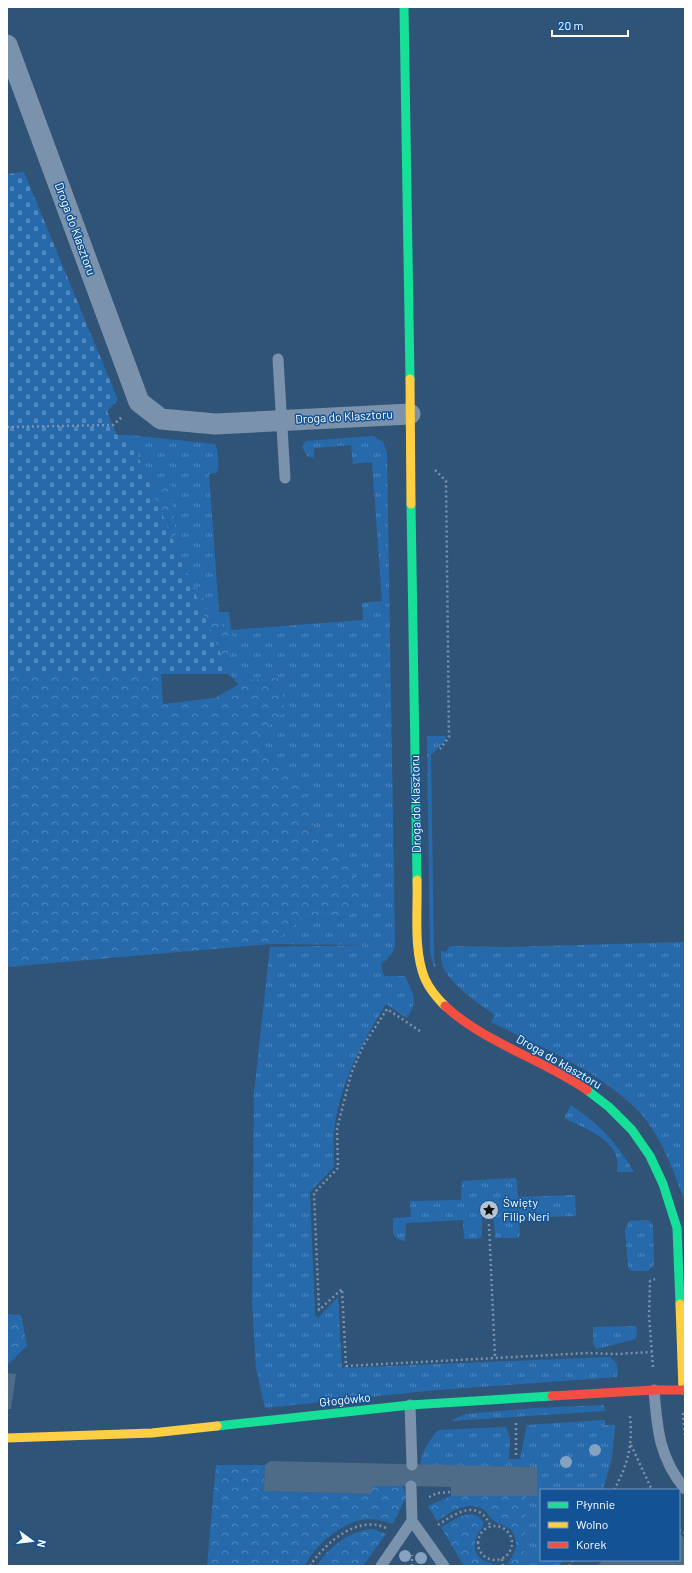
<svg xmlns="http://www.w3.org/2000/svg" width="692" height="1573" font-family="Barlow,sans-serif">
<defs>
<pattern id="grass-tufts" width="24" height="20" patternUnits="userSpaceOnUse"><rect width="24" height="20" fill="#276aac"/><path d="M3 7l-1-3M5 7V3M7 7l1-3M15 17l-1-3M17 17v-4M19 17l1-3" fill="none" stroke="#5288bd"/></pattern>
<pattern id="forest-crowns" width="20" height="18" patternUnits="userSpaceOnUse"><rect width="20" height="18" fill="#276aac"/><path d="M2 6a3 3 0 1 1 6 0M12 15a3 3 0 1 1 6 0" fill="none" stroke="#5288bd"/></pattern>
<pattern id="cemetery-stones" width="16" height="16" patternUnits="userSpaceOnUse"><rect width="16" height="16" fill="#276aac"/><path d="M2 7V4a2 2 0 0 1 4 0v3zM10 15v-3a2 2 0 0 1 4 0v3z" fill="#5288bd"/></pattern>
</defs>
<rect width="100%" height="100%" fill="#305478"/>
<!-- grass -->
<path fill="url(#grass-tufts)" d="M129,435L215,444C219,453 219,463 217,473L209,474L219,612H229L231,630L363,620L362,603L382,601L372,462L353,464L351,445L314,448V458L308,457L302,447L306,441L373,436L383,442L387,453L395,945C393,954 388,959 381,964L384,976H405C413,994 419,999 407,1018L386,1004C361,1045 340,1082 334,1131C333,1143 334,1155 334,1167L310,1192L315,1315L318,1318L338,1297L342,1368L610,1357C618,1363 618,1367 617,1377L426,1391L265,1408L256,1368L252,1303L254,1093L270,947L374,945L271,944L300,920L349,917L348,867L317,839L303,789L252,742L238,684L229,674Z
M427,736H446L445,741L431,755L434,960L436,966L434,967L430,952Z
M685,942V1203C675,1173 663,1141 643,1116C639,1111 634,1107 630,1103C591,1067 538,1046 491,1022L495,1015C478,1003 452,986 443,967C441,962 441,956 441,951L446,952L450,946L506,947Z
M571,1105C600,1125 616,1142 634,1172H617C617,1168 618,1163 617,1159C611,1136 583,1128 564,1118Z
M515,1178L517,1180L518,1197L575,1195L576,1216L519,1218L520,1235L518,1238H495L493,1204H482V1236L478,1239H464L463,1220L406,1223L405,1241L397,1239L393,1234V1218L411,1217L410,1201L461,1200L462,1181Z
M648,1220L652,1223L653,1226L654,1265L648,1271H632L629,1269L628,1265L625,1230L629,1221Z
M636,1326L637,1334L635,1339L597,1349L593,1344V1327Z
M604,1405L605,1411L451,1421L465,1414L536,1408Z
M605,1420V1425H615L612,1458L603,1490H541V1560H563L559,1566H524L526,1496H537V1467L420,1465C422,1450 429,1441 438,1430L506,1427L510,1439L509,1459H520L527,1425Z"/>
<!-- forest -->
<path fill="url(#forest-crowns)" d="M148,483L171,485L178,563L228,633L234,636L227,665L205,670Z
M7,646L159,649L163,704L215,698L246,680L280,678L285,711L252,742L303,789L317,839L348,867L364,889L349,917L300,920L271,944L7,967Z
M7,1314L21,1315L27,1346L7,1365Z
M216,1465H265L264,1491L372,1494V1486H403L406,1497L393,1524C385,1521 377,1519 368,1519C345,1520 314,1545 305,1566H207Z
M451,1496H526L524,1566H508C509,1557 517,1553 516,1543C515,1529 507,1527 496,1522C491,1520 489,1515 485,1511C470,1498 450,1512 437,1521L428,1506Z
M470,1514L478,1516L483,1521V1527C475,1535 470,1550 481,1559C486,1562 491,1563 496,1566H464L441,1527L459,1517Z
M373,1529L386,1534L363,1566H317C328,1547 351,1530 373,1529Z"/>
<!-- cemetery -->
<path fill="url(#cemetery-stones)" d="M24,172L118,400L107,411L117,435H129L229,674H7V174Z"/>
<!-- building -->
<path fill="#4e6b87" d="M7,1373L16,1374L11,1409H7Z
M270,1461L537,1467V1496H451V1487L411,1486H372V1494L264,1491L265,1465Z
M679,1534H681L685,1540V1566H597L603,1560H679Z"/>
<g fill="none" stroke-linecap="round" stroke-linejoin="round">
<!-- path -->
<path stroke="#7a92ab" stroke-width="2.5" stroke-dasharray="2 3" stroke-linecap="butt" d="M7,427L113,425L122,417
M435,470L446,481L449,737L440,749
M420,1031L387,1009L363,1046L351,1074L337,1129L338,1168L314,1193L319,1310L342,1289L346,1366L588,1353L616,1354L652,1352
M489,1224L495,1358
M653,1367L649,1316L650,1281L655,1279
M683,1413L685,1438
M631,1445L652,1490
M516,1455V1421
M614,1490C628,1464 633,1445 630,1416
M429,1497L437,1493L451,1492
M438,1525C457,1512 479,1498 491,1527
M478 1543a17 17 0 1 1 34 0a17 17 0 1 1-34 0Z
M679,1530L685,1533
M502,1559L503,1566
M310,1566C324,1544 358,1514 386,1528
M412,1566V1555
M569,1566L573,1560"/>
<!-- lane -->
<path stroke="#7a92ab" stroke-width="11" d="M278,359L285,478
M654,1390C657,1428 659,1458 685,1489
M410,1405L412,1465
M412,1521L444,1566
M381,1566L412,1521L411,1486"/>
<!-- street -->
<path stroke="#7a92ab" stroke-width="21" d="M7,45L139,402L161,419L215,424L410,414"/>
<!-- fast -->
<path stroke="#16e098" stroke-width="9" d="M404,7L410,379
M411,504L417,880
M587,1090L609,1107L632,1130L650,1156L663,1184L677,1228L680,1304
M217,1426L410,1405L552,1396"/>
<!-- slow -->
<path stroke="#ffcf43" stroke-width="9" d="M410,379L411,504
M417,880C418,910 413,951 425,979C430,990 437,998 445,1006
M680,1304L683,1390
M7,1438L152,1433L217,1426"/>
<!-- jam -->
<path stroke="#f24e42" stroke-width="9" d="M445,1006C484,1042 543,1060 587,1090
M552,1396L654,1390H685"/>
</g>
<!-- trees -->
<g fill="#85a3c1">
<circle cx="595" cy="1450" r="6"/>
<circle cx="566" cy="1462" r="6"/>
<circle cx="405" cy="1556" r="6"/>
<circle cx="421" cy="1558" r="6"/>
</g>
<!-- icons -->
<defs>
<symbol id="sight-disc" viewBox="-11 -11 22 22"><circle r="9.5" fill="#b7c3d0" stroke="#135395"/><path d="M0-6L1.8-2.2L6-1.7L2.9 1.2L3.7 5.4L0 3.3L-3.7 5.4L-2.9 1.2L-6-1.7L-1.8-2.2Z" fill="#111"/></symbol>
</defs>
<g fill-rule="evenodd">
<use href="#sight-disc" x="478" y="1199" width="22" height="22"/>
</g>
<g text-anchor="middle" stroke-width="3" stroke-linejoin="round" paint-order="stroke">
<!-- street labels -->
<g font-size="12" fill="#fff" stroke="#135395">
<text transform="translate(75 229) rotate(70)" y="4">Droga do Klasztoru</text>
<text transform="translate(344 417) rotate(-3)" y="4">Droga do Klasztoru</text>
<text transform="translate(416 804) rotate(-91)" y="4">Droga do Klasztoru</text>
<text transform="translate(559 1062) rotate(30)" y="4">Droga do klasztoru</text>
<text transform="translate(345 1400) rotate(-6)" y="4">Głogówko</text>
</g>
<!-- poi labels -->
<g font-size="12" fill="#fff" stroke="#135395" text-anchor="start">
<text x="503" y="1207">Święty<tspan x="503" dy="14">Filip Neri</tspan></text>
</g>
</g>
<!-- border -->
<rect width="692" height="1573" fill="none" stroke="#ffffff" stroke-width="16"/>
<!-- legend -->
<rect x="540" y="1489" width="140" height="72" fill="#135395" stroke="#7198bf"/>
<rect x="548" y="1502" width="20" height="6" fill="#16e098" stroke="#7198bf"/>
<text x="576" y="1509" font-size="12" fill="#ffffff">Płynnie</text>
<rect x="548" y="1522" width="20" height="6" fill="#ffcf43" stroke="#7198bf"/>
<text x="576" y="1529" font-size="12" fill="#ffffff">Wolno</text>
<rect x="548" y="1542" width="20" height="6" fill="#f24e42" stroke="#7198bf"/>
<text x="576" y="1549" font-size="12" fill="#ffffff">Korek</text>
<!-- north arrow -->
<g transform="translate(32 1541) rotate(105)" stroke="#135395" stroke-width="3" paint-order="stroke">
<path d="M0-3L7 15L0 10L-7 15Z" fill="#ffffff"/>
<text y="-6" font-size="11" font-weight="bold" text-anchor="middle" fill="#ffffff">N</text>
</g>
<!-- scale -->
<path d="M552 30v6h76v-6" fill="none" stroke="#ffffff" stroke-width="2"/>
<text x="558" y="30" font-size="12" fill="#ffffff" stroke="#135395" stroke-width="3" paint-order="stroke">20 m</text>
</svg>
